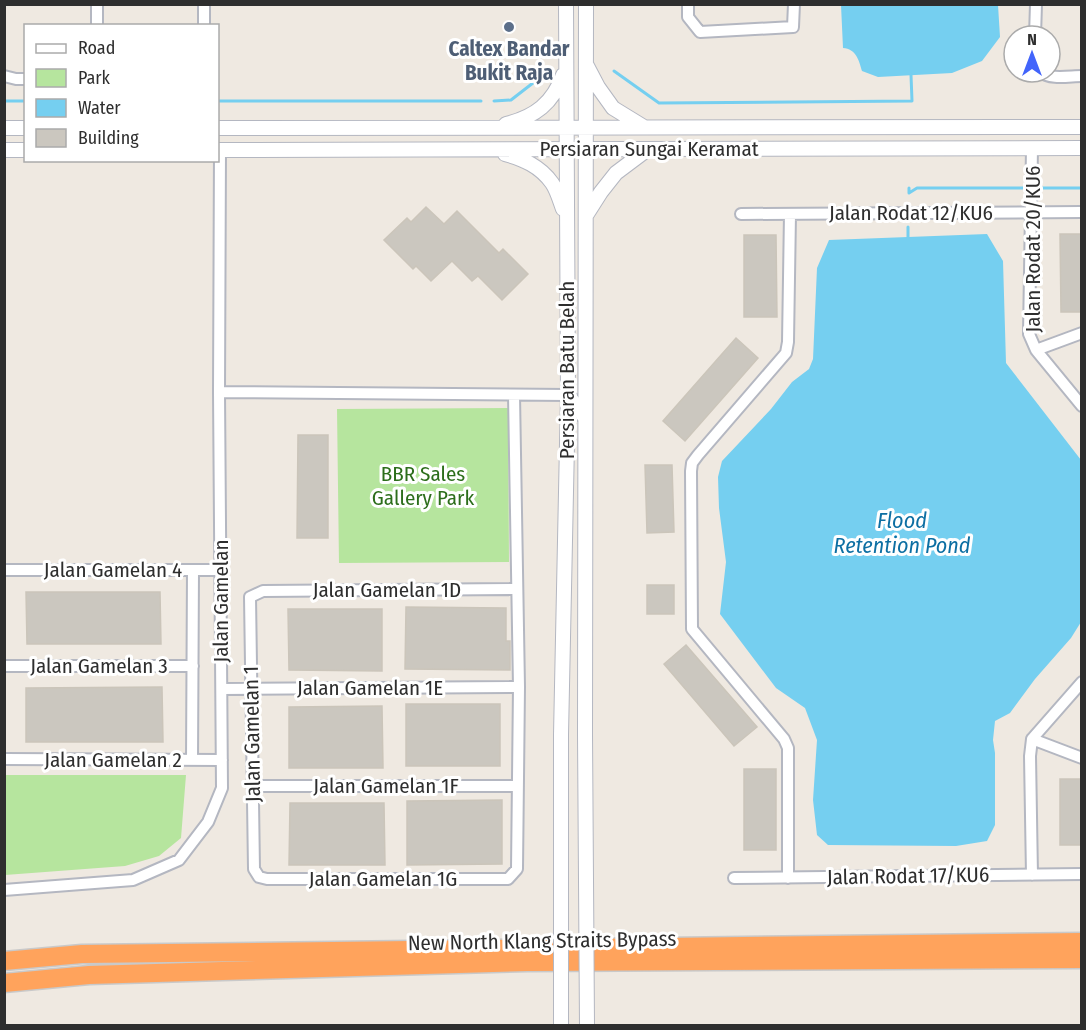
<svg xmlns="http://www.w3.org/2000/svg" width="1086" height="1030" font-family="'Fira Sans Condensed',sans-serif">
<rect width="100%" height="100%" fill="#efe9e1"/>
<!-- green -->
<path fill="#b6e59e" d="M508,408L509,562L339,563L337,409Z
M5,775H186L181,838L159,856L125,866L5,875Z"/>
<!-- water -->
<path fill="#75cff0" d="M841,5H998L1000,37L982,61L952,73L878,77L862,71C859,60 856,49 843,48Z
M987,234L1003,261L1006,363L1081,460V622L1071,638L1035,679L1010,713L995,721L993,740L995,753V825L987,841L956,846L828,845L817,835L813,800L817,740L805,708L776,688L720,614L726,562L719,508L718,477L722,461L771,409L792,382L809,369L813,359L817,268L829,240Z"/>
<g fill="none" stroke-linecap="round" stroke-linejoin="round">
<!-- stream -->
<path stroke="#75cff0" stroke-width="3" d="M614,71L659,103L912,101L911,75
M4,101H26
M218,101H481
M494,101L511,100L551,69
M909,188V193L917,188H1023
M1041,188H1082
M908,227V237"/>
</g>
<!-- building -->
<path fill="#cbc7bf" stroke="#cbc5ba" stroke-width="1.5" d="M426,207L444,224L457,211L499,253L503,249L528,274L502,300L478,276L472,281L452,261L431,281L416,266L413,269L384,240L407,218L411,222Z
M1060,234H1082V312H1061Z
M744,235H776L777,317H744Z
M736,338L758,358L685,441L663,421Z
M298,435H328V538H297Z
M645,465H672L674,532L647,533Z
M647,585H674V614H647Z
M26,592H160L161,644H27Z
M406,607L506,608V641H510V670L405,669Z
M288,609H382V671L289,670Z
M686,645L757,727L734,746L664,664Z
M162,687L163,742H26V688Z
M406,704H500V766H406Z
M382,706L383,768H289V707Z
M744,769H776V850H744Z
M1060,779H1082V845H1060Z
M502,800V864L407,865V801Z
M290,803H384L385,865H289Z"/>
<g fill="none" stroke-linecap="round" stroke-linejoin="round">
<defs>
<path id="street" d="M688,4V17L700,32L793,27L794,4
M97,26V4
M204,26V4
M1035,36L1036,4
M1040,72C1051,80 1069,76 1082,76
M4,76L16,79H26
M1032,148L1029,334L1036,350L1082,406
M741,214L1082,212
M1036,350L1082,333
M219,392L568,395C577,400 579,406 581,416
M514,395L519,687L517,869L508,879H267L259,877L254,869L250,597L263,591L517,589
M4,570H221
M4,666H193
M222,689L519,687
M1032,739L1082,758
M4,759L222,760
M192,760L193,570
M253,786H518
M1032,875L1030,756L1032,739L1082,682
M734,878L1082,874
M788,878V748L784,739L692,629L691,471L692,463L698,455L786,353L788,342L790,214
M4,890L133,880L179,860L208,822L222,788L219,392L220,150"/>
<path id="secondary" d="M587,66L598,87L613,108L644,127
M506,124C535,117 553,103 563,75
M4,128H26
M218,128L1082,127
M4,150H26
M218,150L1082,148
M505,154C523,159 540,166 552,183C557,190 560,201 563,209
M587,214L601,192L616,173L648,149
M585,734L586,4
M561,735L568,395L566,4"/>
<path id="highway" d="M4,961L82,954L1082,942
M4,983L89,975L527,962L1082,959"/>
</defs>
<!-- street casing -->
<use href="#street" stroke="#b4b7c1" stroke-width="14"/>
<!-- secondary casing -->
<use href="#secondary" stroke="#b4b7c1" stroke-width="16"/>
<!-- highway casing -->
<use href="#highway" stroke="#c9c9c9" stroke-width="21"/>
<!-- street -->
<use href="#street" stroke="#fff" stroke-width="10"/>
<!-- secondary -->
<use href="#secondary" stroke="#fff" stroke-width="14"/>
<!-- highway -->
<use href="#highway" stroke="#ffa35c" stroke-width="18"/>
<defs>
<path id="secondary-bridge" d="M585,734L587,1026
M561,735V1026"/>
</defs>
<!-- secondary-bridge casing -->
<use href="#secondary-bridge" stroke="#b4b7c1" stroke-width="16" stroke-linecap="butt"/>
<!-- secondary-bridge -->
<use href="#secondary-bridge" stroke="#fff" stroke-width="14"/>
</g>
<!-- markers -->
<circle fill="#5c6f8a" stroke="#fff" stroke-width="2" cx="509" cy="27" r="6"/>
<g text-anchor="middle" stroke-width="6" stroke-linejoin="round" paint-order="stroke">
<!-- service labels -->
<g font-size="21" font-weight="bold" fill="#4e5e75" stroke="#fff">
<text x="509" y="56">Caltex Bandar<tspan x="509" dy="24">Bukit Raja</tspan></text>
</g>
<!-- street labels -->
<g font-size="21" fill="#2e2e2e" stroke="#fff">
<text x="649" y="156">Persiaran Sungai Keramat</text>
<text x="911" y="220">Jalan Rodat 12/KU6</text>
<text transform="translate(1033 249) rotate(-90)" y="7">Jalan Rodat 20/KU6</text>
<text transform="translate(567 370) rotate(-90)" y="7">Persiaran Batu Belah</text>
<text x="113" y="577">Jalan Gamelan 4</text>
<text x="387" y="597">Jalan Gamelan 1D</text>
<text transform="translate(221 601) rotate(-90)" y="7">Jalan Gamelan</text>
<text x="99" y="673">Jalan Gamelan 3</text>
<text x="370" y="695">Jalan Gamelan 1E</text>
<text transform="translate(252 734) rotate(-91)" y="7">Jalan Gamelan 1</text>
<text x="113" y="767">Jalan Gamelan 2</text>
<text x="386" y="793">Jalan Gamelan 1F</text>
<text transform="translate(908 876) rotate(-1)" y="7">Jalan Rodat 17/KU6</text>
<text x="383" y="886">Jalan Gamelan 1G</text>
<text transform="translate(542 941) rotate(-1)" y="7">New North Klang Straits Bypass</text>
</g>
<!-- park labels -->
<g font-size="21" fill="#2c6e1b" stroke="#fff">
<text x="423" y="481">BBR Sales<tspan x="423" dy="24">Gallery Park</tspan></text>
</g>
<!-- water labels -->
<g font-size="22" font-style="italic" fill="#0d6fa3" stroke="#fff">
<text x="902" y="528">Flood<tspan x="902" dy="25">Retention Pond</tspan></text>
</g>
</g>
<!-- border -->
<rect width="1086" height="1030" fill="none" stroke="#2e2e2e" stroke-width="12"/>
<!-- legend -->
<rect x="24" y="24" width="195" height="138" fill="#ffffff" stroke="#ababab" stroke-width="1.5"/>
<rect x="36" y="44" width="30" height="9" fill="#ffffff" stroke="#ababab" stroke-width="1.5"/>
<text x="78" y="54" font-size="18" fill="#2e2e2e">Road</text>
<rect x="36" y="69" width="30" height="18" fill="#b6e59e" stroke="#ababab" stroke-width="1.5"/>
<text x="78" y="84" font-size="18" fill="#2e2e2e">Park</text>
<rect x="36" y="99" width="30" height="18" fill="#75cff0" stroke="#ababab" stroke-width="1.5"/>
<text x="78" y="114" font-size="18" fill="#2e2e2e">Water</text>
<rect x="36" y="129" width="30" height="18" fill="#cbc7bf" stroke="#ababab" stroke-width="1.5"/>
<text x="78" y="144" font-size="18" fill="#2e2e2e">Building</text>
<!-- north arrow -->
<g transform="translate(1032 54)"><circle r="28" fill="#ffffff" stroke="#ababab" stroke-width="1.5"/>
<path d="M0-4.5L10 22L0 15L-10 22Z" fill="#4264fb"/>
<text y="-9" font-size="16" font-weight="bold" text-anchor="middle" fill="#2e2e2e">N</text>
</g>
</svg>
